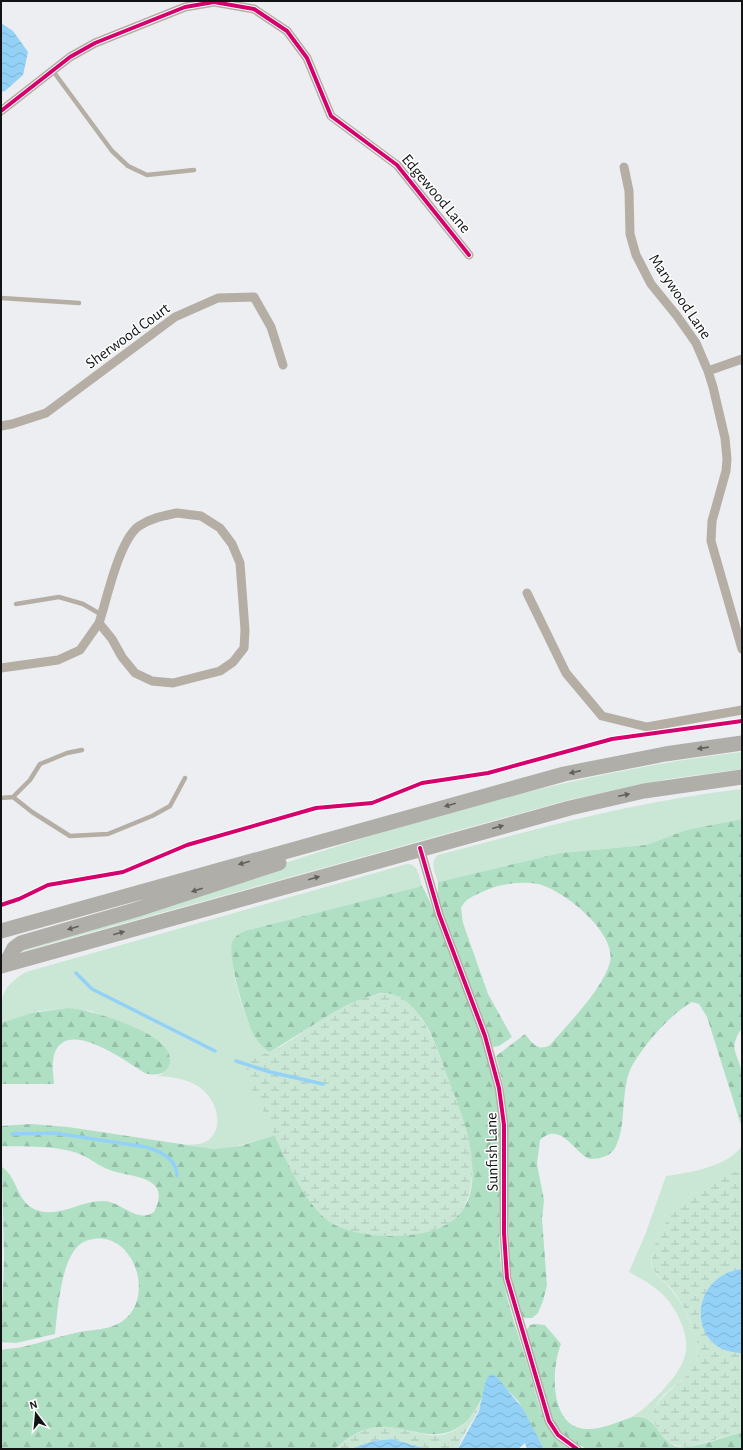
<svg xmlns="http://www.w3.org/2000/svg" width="743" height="1450" font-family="'Alegreya Sans',sans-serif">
<defs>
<pattern id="forest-firs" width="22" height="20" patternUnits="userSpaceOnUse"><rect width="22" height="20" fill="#b0e0c4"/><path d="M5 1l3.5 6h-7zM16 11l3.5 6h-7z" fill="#96bfa8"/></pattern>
<pattern id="wetland-marsh" width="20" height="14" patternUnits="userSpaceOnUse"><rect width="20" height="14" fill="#cae7d6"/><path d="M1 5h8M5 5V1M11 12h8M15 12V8" fill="none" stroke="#acc5b7"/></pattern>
<pattern id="water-waves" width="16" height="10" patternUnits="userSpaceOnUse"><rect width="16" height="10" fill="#93d1f7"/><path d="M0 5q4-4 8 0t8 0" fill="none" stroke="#7eb3d3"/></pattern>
</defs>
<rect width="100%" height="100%" fill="#eceef1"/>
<!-- green -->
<path fill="#cae7d6" d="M742,752V769L668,779L568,800L20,952L22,947C258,876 496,781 742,752Z
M742,789V819L686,830L646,845L560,853L438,882C435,873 429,862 438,855C539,828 638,801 742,789Z
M407,864C419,864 419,877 422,886L251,929L236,936L232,943C229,969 247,1039 270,1052C260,1056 247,1061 246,1074L275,1135C255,1140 236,1149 215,1149C206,1149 196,1146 187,1144C222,1149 225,1112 205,1092C193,1079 173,1077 157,1076L162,1074L169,1063L167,1052L160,1042L127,1025L91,1011L67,1008L40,1011L1,1023C1,997 1,987 26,972Z
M742,1145V1169C704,1184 670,1203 656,1244C653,1251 650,1259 652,1267C655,1276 665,1281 670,1288C682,1301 699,1336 698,1354C695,1388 642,1388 657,1428C650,1418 641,1414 629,1418C642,1412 652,1401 662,1391C671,1381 682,1368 685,1355C691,1335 675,1305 660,1292C651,1284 640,1278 629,1272L645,1235L666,1176C689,1173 730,1166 742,1145Z"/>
<!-- forest -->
<path fill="url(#forest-firs)" d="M742,819V1028C726,1051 740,1054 742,1075C743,1093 742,1111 742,1128L707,1017L699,1004L692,1002C671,1013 640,1049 630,1070C621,1092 626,1127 616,1146C612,1156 600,1159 590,1159C574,1153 561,1120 540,1140L537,1164L544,1200L542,1219L547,1285L543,1301L538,1313L532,1318H525L522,1316L513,1287L510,1266L504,1088L496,1056L525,1034C532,1043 538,1052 550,1045C568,1024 603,989 610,962C617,933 564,890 538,884C520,881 498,884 482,892C473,896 465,899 461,908L463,923L488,994L512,1037L499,1046L493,1047L438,899V882L560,853L646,845L686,830Z
M422,886C433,905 439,927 448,947C467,996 488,1047 497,1099C505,1151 497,1204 500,1256C503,1296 519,1335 530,1373C539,1404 542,1429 569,1449H544L518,1401L493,1375L486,1379C485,1396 478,1407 468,1420C436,1450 409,1422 371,1428C358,1430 345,1441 334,1449H1V1350C8,1348 15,1349 22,1347C40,1343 57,1337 75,1333C91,1329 110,1331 124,1320C155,1296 134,1233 94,1239C84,1240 77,1245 72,1254C61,1271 57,1313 55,1334L16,1343L1,1342L4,1258L2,1167C17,1177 16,1198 32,1208C56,1221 80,1200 103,1201C121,1201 137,1224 154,1212C173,1175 131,1178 110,1170C98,1166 89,1157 77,1153C54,1145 26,1147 1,1146V1126L31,1124L68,1127L214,1149L240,1146L275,1135C289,1162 309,1216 340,1227C353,1231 369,1231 382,1234C399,1236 417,1235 433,1230C501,1209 464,1124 448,1079C441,1060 430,1022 413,1009C409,1006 386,994 381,993C379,993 377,994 375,995L336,1011L270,1052C263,1048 258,1042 254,1035C246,1021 227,957 232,943C234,936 241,932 248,930Z
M67,1008C90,1009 148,1028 164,1046C178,1063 166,1080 145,1073C127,1062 71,1020 56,1050C51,1059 53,1073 54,1084H1V1023L32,1013Z
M536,1324L545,1325L561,1344C551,1368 549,1427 586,1429C602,1430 619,1421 633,1417C658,1413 658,1443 679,1447C693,1449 727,1436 742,1432V1449H587C575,1443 565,1437 557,1427C544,1409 533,1354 526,1331L530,1325Z"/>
<!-- wetland -->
<path fill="url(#wetland-marsh)" d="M386,993C415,995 431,1034 440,1057C453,1094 475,1136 472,1176C471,1193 466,1209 453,1220C426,1242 353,1241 326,1219C298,1195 281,1147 265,1115C259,1102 249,1088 246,1074C246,1069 246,1066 250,1062C257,1055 271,1052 280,1047C314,1027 346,997 386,993Z
M742,1169V1269C688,1275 686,1353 742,1353V1432L689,1447C678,1447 668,1444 662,1436C631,1396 696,1387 698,1354C699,1336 683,1303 672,1289C666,1282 658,1277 653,1269C650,1260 653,1251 656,1242C671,1203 704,1183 742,1169Z
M484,1395C478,1417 463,1431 458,1449H427L392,1439L373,1441L350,1449H334C347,1440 361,1428 377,1427C411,1424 435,1450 465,1423C473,1415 480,1405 484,1395Z"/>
<!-- water -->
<path fill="url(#water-waves)" d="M1,23L13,31L28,52L23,75L5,91L1,92Z
M742,1269V1353C686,1353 688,1275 742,1269Z
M491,1374L496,1376L523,1409L544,1449H527L525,1443L518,1449H458L479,1411L486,1379Z
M392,1439L427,1449H350L373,1441Z"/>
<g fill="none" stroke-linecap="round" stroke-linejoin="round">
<!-- stream -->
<path stroke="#93d1f7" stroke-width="3.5" d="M76,973L92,989L215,1051
M236,1061L270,1072L323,1084
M12,1134L54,1133L146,1147C160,1151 177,1159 177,1176"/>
<!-- service -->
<path stroke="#b5aea5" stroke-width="4.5" d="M53,71L112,151L128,166L147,175L194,170
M1,298L79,303
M16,604L59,597L83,604L102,615
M13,797L30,780L40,764L67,753L82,750
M1,798L13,797L32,812L70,836L108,834L152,816L170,806L185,778"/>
<!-- minor -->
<path stroke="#b5aea5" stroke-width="9" d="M1,111L70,57L95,43L185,7L214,2L254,9L287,31L307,58L331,116L397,165L469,255
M624,167L629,191L630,234L636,255L651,284L677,316L696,343L708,371L713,387L725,438L727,459L726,471L712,521L711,541L742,649
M708,371L742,359
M1,426L12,424L46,413L175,317L218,298L254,297L271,327L283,365
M177,513L201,516L220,528L232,544L240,563L245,630L244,648L233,662L220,671L173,683L152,681L135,673L122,657L112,639L99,623C107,599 119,540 139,526C151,518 163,516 177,513Z
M527,593L566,673L602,716L647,727L742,710
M1,668L58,660L80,650L99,623
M420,848L439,914L485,1036L499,1088L504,1125V1233L507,1278L549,1421L558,1435L577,1449"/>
<!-- trunk -->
<path stroke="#b0aea8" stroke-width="15" d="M1,931L564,774L665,754L742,743
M5,965L14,948L21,943L135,910L279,863
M1,966L570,808L644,791L742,777"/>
<defs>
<path id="cycleway" d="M1,111L70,57L95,43L185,7L214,2L254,9L287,31L307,58L331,116L397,165L469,255
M420,848L439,914L485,1036L499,1088L504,1125V1233L507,1278L549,1421L558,1435L577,1449
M1,905L19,899L48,885L123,872L187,845L316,808L372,803L422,783L488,773L612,739L742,721"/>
</defs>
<!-- cycleway casing -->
<use href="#cycleway" stroke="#fff" stroke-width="6"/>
<!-- cycleway -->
<use href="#cycleway" stroke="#d6006c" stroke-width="4"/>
</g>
<!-- one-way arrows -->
<defs><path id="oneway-solid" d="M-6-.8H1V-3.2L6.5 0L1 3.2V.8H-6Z"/></defs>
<g fill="#61605e">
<use href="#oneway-solid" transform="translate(703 748) rotate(172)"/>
<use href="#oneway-solid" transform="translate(575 772) rotate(167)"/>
<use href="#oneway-solid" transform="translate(624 795) rotate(-12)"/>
<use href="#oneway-solid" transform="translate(450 805) rotate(164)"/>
<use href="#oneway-solid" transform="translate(498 827) rotate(-15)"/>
<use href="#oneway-solid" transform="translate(244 863) rotate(164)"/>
<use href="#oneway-solid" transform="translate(314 878) rotate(-16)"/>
<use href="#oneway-solid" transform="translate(197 890) rotate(162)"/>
<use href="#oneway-solid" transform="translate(73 928) rotate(164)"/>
<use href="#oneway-solid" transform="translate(119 933) rotate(-16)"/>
</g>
<g text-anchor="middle" stroke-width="3" stroke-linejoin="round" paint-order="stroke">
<!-- street labels -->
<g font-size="16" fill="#121315" stroke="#fff">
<text transform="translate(437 193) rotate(50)" y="6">Edgewood Lane</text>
<text transform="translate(681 296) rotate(56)" y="6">Marywood Lane</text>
<text transform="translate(127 335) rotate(-36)" y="6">Sherwood Court</text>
<text transform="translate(491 1152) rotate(-91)" y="6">Sunfish Lane</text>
</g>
</g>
<!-- border -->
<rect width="743" height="1450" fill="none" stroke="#121315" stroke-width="4"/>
<!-- north arrow -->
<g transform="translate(36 1414) rotate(344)" stroke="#ffffff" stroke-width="3" paint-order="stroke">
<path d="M0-3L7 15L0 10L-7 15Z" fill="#121315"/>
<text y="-6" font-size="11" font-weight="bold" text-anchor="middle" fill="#121315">N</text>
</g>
</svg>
